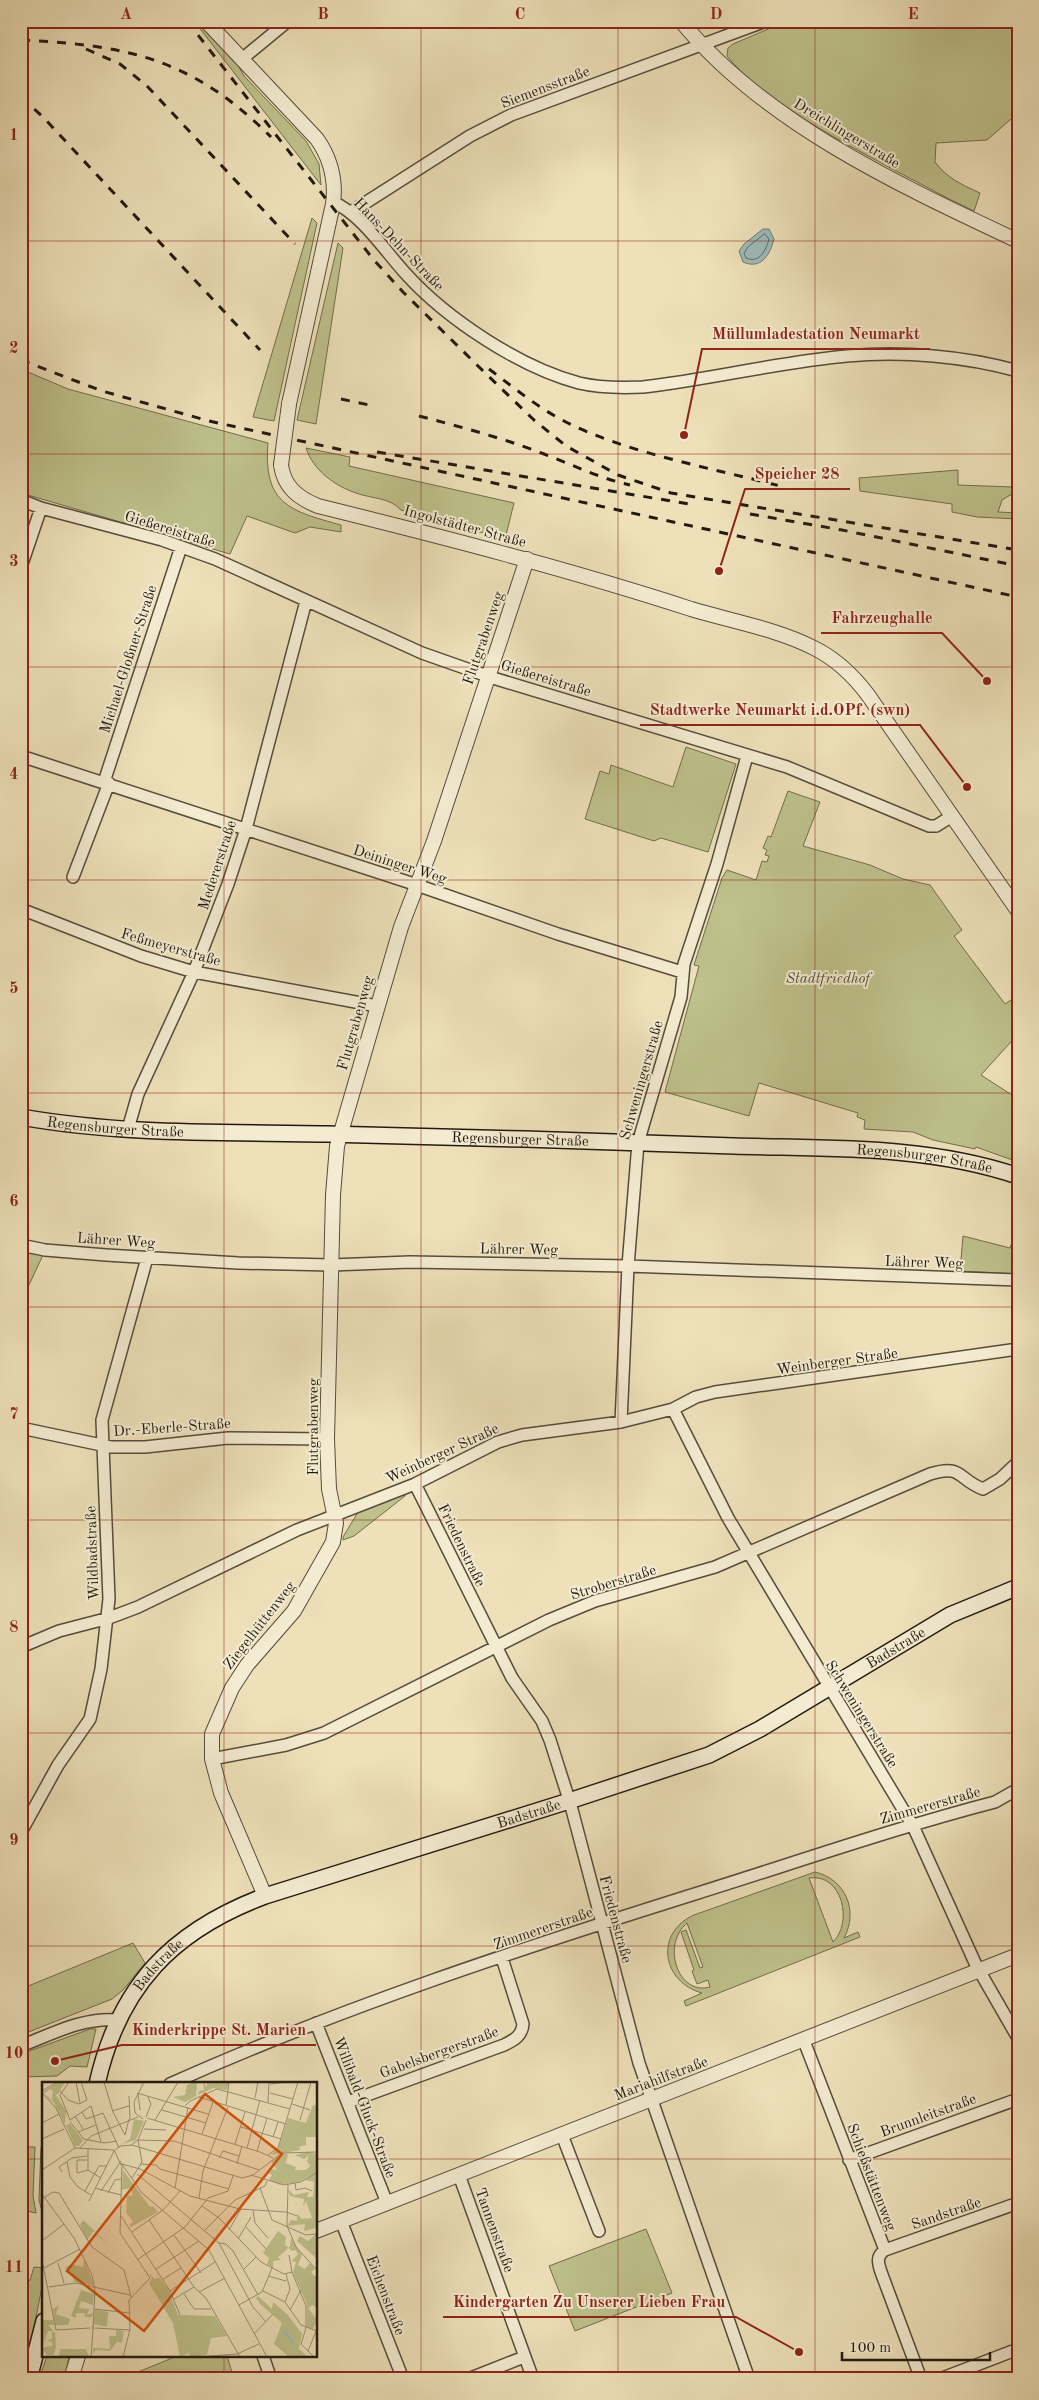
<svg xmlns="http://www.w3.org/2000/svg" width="1039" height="2400" font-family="'Old Standard TT',serif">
<rect width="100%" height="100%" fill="#eee1ba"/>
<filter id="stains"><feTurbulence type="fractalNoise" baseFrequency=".004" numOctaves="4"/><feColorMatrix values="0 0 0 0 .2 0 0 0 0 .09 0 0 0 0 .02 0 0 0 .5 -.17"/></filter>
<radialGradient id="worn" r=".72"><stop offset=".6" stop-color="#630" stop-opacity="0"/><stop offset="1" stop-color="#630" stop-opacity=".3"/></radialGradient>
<!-- green -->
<path fill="#bec18c" stroke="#706e4e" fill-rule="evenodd" d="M194,21H199L234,58L244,76L306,141L319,164L321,185Z
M787,21H1018V113L987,140L936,143L935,162C947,178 962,185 980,193L974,211C947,199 922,184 896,171C846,144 762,101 727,56L728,48L733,44Z
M312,218L317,223L274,421L253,417Z
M338,243L343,248L316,424L297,420Z
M21,369L68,389L268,443C263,504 290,511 341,525V532L310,527L295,533L247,516L230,554L21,493Z
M306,448L350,457L349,466L514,503L505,539L401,510C389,497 372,499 356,493C335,486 313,470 306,448Z
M958,470V485L1013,487L1012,494L1002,500L998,512L1018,513V519L977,517L952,512V504L860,491L859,478Z
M686,747L736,764L708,852L661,838L654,841L585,819L600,771L609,774L611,765L673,787Z
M788,791L820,802L803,846L870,865L903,879L930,885L962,930L954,936L1005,1004L1011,1000L1018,1009V1034L981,1075L1018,1099V1162L976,1147L975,1149L933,1140L913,1132L864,1129L865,1120L857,1117L858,1113L759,1083L749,1116L665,1092L699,966L694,965L722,878L727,870L756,880L762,861L767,862L769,856L765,855L767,850L763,848L768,836L771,837Z
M1018,1224V1274L960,1271L963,1236L1010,1248Z
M21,1252L43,1255L21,1302Z
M405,1493V1496L354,1536L343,1540V1537L358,1512Z
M815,1872C845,1879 859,1910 844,1938L858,1932L860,1937L686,2006L684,2001L702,1993C662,1982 654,1933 694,1915ZM809,1878C843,1873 853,1923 833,1942ZM687,1923L703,1967L700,1968L686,1930L681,1932L694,1970L692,1971L697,1984L708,1980L710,1987C678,1996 661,1945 687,1923Z
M133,1943L145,1963L123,1990L112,1999L21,2035V1989Z
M90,2029H96L87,2067L70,2066L57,2076L21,2077V2054Z
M26,2147H35L33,2196L36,2213L23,2210Z
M41,2147H44V2219L39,2200Z
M646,2229L672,2293L575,2331L549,2266Z
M34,2267L44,2268V2277L28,2357L22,2356L21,2358V2288L30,2280Z
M47,2356H69L65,2379H39Z
M177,2356H227L234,2379H141L138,2372Z"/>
<!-- water -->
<path fill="#9ebbbb" stroke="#6c7b76" d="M763,229H769L774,239C770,255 761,270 743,262L739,251L744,244Z"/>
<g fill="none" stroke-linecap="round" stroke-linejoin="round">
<!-- shore -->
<path stroke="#606a65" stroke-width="1" d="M765,234L769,239C766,250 760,264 746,258L744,253L748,247Z"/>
<defs>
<path id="minor" d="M242,59L288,21
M333,202C361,214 385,251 406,274C447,319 519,367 579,383C600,388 622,388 643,387C712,379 779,362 847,356C903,351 964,356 1018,371
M351,212L470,136L511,115L766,21
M21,500L41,508L162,540L215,559L422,653L493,678L787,767L929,826H936L952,816
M21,567L41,508
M21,756L411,883L558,934L682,972
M104,782L181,547
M73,877L109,783
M21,909L141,956L194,972L377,1006
M128,1129L138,1094L194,972L228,884L246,829L306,601
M21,1245L45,1250L106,1255L238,1263L331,1265L410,1262L628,1266L1018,1280
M673,1409L728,1518L913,1826L976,1965L1018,2038
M621,1422L628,1266L638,1143L681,997L684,964L717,864L747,756
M21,1428L111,1447H145L228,1438L327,1439
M415,1484L512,1678L542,1721L550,1740L571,1806L639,2063L749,2379
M21,1647L59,1631L109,1618L138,1607L297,1530L415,1484L498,1442L522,1435L621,1422L673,1409L696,1397L715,1392L1018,1349
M212,1759L286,1745L324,1733L549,1620L595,1601L715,1567L930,1474C963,1464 957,1479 983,1489L1000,1479L1018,1462
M21,1832L58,1765L90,1719L101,1669L109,1599L102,1420L147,1258
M316,2023L387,2203
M804,2041L885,2250
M21,2046C52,2034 83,2017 117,2020
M170,2084C340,2008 519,1949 698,1893C797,1862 895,1828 995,1802L1018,1789
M348,2102L504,2045C514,2040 522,2036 523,2024L502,1958
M562,2135L599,2231
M849,2160L1018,2099
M459,2175L533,2379
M341,2221L403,2379
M263,2356L271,2379
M468,2379L524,2357
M921,2379L881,2272C878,2263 876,2256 885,2250L1018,2203
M940,2379L1018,2349"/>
<path id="tertiary" d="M206,21L317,139C331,159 336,181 333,204L289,404
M681,21C764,123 901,186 1018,241
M281,465C284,487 298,498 318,506C443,537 568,569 691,609C731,621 777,629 814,648C836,659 853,675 868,695L1018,911
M265,1896L221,1793L212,1759V1734L232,1688L247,1665L294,1611L333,1542L336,1523L329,1489L327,1439L333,1195L337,1146L401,927L434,841L527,559
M316,2231L1018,1955
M71,2379L78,2356"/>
<g id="secondary">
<path id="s1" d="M21,1117C122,1135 225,1132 327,1134C463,1137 598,1141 734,1146C829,1149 927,1145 1018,1176"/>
<path id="s2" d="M97,2084C119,1986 172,1931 265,1896L569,1801L709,1755L760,1729L950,1615L1018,1587"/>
<path d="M29,2379L44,2321"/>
</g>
</defs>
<!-- minor casing -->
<use href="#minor" stroke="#554c3a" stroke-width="14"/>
<!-- tertiary casing -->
<use href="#tertiary" stroke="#554c3a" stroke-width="16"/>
<!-- secondary casing -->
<use href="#secondary" stroke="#221a0f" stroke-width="18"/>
<!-- minor -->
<use href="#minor" stroke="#f4ecd2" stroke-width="11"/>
<!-- tertiary -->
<use href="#tertiary" stroke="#f4ecd2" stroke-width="14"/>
<!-- secondary -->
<use href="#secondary" stroke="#f4ecd2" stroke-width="15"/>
<!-- rail -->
<path stroke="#221a0f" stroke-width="3" stroke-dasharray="9 9" stroke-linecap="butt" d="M187,21L373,259L403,292L478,366L534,420L566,446L618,475L671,493L1018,550
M21,40C128,45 193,59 271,137
M86,49L120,64L147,86L295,244
M21,97L43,117L260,350
M21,360L102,391L209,421L1018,597
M489,369C513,387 537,407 564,421C626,453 712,468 780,486
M341,399L374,406
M419,416C461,427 503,438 544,454C573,465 599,478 630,485
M377,452L695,505
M750,514L842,530L1018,566"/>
<defs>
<path id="tertiary-bridge" d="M281,465L289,404"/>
</defs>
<!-- tertiary-bridge casing -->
<use href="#tertiary-bridge" stroke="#554c3a" stroke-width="16" stroke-linecap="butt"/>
<!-- tertiary-bridge -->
<use href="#tertiary-bridge" stroke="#f4ecd2" stroke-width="14"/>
</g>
<!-- grid -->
<path fill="none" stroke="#8f2418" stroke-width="1" stroke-opacity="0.55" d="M224,21V2084M421,21V2379M618,21V2379M815,21V2379M21,241H1018M21,454H1018M21,667H1018M21,880H1018M21,1093H1018M21,1307H1018M21,1520H1018M21,1733H1018M21,1946H1018M21,2159H44M316,2159H1018M224,2356V2379"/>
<g text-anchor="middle" stroke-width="4" stroke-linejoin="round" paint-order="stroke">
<!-- street labels -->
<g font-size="15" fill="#221a0f" stroke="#f4ecd2">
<text transform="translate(545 87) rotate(-21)" y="5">Siemensstraße</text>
<text transform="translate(847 133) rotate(31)" y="5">Dreichlingerstraße</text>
<text transform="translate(399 244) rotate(46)" y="5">Hans-Dehn-Straße</text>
<text transform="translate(465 526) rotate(15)" y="5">Ingolstädter Straße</text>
<text transform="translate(170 529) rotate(17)" y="5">Gießereistraße</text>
<text transform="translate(483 638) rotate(-71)" y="5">Flutgrabenweg</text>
<text transform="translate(128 659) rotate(-72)" y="5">Michael-Gloßner-Straße</text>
<text transform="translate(546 678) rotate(17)" y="5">Gießereistraße</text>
<text transform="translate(400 864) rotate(18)" y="5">Deininger Weg</text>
<text transform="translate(217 865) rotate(-72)" y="5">Medererstraße</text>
<text transform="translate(171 947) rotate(16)" y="5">Feßmeyerstraße</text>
<text transform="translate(355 1023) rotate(-74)" y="5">Flutgrabenweg</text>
<text transform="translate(641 1080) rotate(-74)" y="5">Schweningerstraße</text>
<text dy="5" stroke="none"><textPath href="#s1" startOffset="95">Regensburger Straße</textPath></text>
<text dy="5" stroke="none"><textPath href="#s1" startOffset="500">Regensburger Straße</textPath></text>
<text dy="5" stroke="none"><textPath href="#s1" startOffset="905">Regensburger Straße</textPath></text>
<text transform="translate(116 1240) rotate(4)" y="5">Lährer Weg</text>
<text transform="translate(519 1249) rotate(1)" y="5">Lährer Weg</text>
<text transform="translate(924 1262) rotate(2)" y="5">Lährer Weg</text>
<text transform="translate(837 1361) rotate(-8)" y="5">Weinberger Straße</text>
<text transform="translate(172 1427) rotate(-4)" y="5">Dr.-Eberle-Straße</text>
<text transform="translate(313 1427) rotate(-90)" y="5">Flutgrabenweg</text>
<text transform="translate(442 1453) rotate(-25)" y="5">Weinberger Straße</text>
<text transform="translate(462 1545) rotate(64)" y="5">Friedenstraße</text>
<text transform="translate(92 1553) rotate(-92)" y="5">Wildbadstraße</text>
<text transform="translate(613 1582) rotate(-17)" y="5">Stroberstraße</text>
<text transform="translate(259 1625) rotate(-52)" y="5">Ziegelhüttenweg</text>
<text dy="5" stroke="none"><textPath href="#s2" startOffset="946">Badstraße</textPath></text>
<text transform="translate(862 1714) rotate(58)" y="5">Schweningerstraße</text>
<text transform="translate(930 1805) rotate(-16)" y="5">Zimmererstraße</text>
<text dy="5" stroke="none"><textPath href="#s2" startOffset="541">Badstraße</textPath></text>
<text transform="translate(616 1919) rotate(75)" y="5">Friedenstraße</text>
<text transform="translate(543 1928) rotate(-19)" y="5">Zimmererstraße</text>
<text dy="5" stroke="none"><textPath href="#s2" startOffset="136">Badstraße</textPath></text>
<text transform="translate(439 2052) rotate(-20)" y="5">Gabelsbergerstraße</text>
<text transform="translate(661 2078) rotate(-21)" y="5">Mariahilfstraße</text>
<text transform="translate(365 2107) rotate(69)" y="5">Willibald-Gluck-Straße</text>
<text transform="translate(928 2115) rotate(-20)" y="5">Brunnleitstraße</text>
<text transform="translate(872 2177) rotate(69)" y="5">Schießstättenweg</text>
<text transform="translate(946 2213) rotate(-19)" y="5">Sandstraße</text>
<text transform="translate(495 2230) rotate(70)" y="5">Tannenstraße</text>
<text transform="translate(386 2295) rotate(69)" y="5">Eichenstraße</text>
</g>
<!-- park labels -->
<g font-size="15" font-style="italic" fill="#514c34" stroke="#f4ecd2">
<text x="828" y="983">Stadtfriedhof</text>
</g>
</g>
<!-- overview -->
<g transform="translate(42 2082)">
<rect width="275" height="275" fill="#eee1ba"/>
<path d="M16,0H23L16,12H13L24,29L23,42L10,17L11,9L8,7L2,12L8,16L11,21L2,12L1,10ZM161,0L165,5V0H187L185,8L171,6L156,13L157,9L162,8ZM150,1H155L154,14L143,20L131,15L143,13L145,3ZM271,23L275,24V55H264V63L257,65L258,68L229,73L236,67L246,36L264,41ZM92,37L102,39L94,58L80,62L88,57ZM28,42L41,58L37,64H33L24,43ZM265,70L275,72V146L262,149L263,142L245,144L249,138L255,139V132L260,137L270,136L264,119L261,125L262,117L248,114L246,107L252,113L267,110L265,115H271L272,100L263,98L267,94L258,100L238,103L227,98L230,93L226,91L229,87L235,88L229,79L243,71L246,73L244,81L254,85L253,88H264L268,84L265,79L267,73L262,77L253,73ZM81,88L108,125L111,124L116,130L89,145L87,143L91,140L84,130L85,114L91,113L88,106L80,108ZM41,138L59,155L66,164L52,149L45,158L38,143ZM236,149L244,155L243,163L246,165L243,169L248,164L249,156L260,173L256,183L263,187L268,181L273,187L269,190L272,194L275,193V227L271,223L266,226L275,238L271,247L265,245V222L251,191L254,180L250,179L256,172L253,168L250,169L247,166L236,175L239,178L231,179V186L225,182L227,176L221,171ZM274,152L275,154V177L255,159L258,154L266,159ZM42,177L49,195L51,203L32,200L30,192L23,186L29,182L41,185ZM107,191L113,197L117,195L126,207L136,233L173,234L185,254L169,256L165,273L148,275L147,271L138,275L131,241L107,201L110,196ZM39,208L52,212L51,223L39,219L37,226L47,227L45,233L51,231L50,235H44L42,231H34V236L29,234ZM216,214L230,227L231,220L246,233L260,252L257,267L266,275H247L232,262L240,241L219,223L214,216ZM17,223L14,232L28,237L26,243H13L11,227ZM53,228L66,230L65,245L52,242ZM0,238H11L12,243H6L12,249H6L2,261ZM74,248L82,249L80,261L75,260L68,269L54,268L51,271V266L68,267L67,254H74ZM10,250H13L14,265L12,273H5L1,268L2,265L10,264V260L4,258L10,257ZM18,267H44L47,275L17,274Z" fill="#bec18c"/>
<path fill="none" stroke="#9ebbbb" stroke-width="2.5" d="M242,249L252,261"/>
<path fill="none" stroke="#9c9176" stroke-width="1" d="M27,0L18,13L28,38M34,0L38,21M62,0L71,30L83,53M228,2L245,0M0,9L15,0M18,9L26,18L37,22L45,18L39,0M0,11L14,26L33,66M95,11L166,32M228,11L251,17M96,12L98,28M87,14L88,37M157,15L244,42M213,16L216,0M226,20L227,0M250,22L268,28M143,24L148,19L175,7L248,27M184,24L187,0M120,28L164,41M70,29L87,24M40,30L44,37L53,34M33,34L41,47M53,34L61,31L77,66M104,35L109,22L106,15M105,36L218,70L231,76M101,37L93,31L92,20L102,0M28,38L49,24L59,60M113,38L136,0M258,38L269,0M28,40L42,57L62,61L75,59M0,41L17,32M199,45L239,57M102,47L124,48M36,50L54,43M160,52L171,20M83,53L87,37M231,55L236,40M0,57L22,47M193,62L203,30M89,63L96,58L104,38M38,66L49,54L96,35M46,66V88L59,96M205,66L218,18M72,69L78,64L90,63L200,96L211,93L240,71L275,70M215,69L225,36M226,73L236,66L256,0M177,76L181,69L197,74M45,78H35V91L46,88M25,80L28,95L36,105L49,113M79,81L100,111L167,168L225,275M99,82L114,83L118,87L187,107M195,82L200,64M0,88L33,66L72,68L79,83M20,90L17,85L30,76L45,74M95,92L177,161L211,225L224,240M209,93L242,103L259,100L274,91M90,96L100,80L96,58L132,59L217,88M253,101L254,108L263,106L270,109M246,103L245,144L254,165L274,187M53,106L79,113M133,106L146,25M218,106L230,138L264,153L275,152M43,109L57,84H65M59,109L79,79M66,111L73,98L79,97M0,112L32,156L50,193L53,209L51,248V243M157,116L161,89L186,25M0,117L11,110L17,111L50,165L82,188L89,215M47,119L72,69M160,124L177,136L219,180L242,192L250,190M211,128L213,141L226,156M79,134L128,209L138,233M107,138L152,205L164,216L198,275M204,145L224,167M163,148L193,118L223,104L225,99M187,148L199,127M90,150L121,128L138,109M132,153L159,191M196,157L209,135M0,159L22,142M177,161L184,162L191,169L216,213M247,173L250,190L264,224V246L259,262L272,275M0,178L14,248L48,246M95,178L143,145L166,116L186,109L191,94M16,181L22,201M2,186L38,167M114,187L157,159M201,188L214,175M226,194L244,199M120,198L139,186M7,205L34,201L88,213M128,209L173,180M221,209L243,220L259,243L275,249M157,210L183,196M142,212L152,227H169M132,217L152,205M243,220L248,207L244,192M197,223L220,210L230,186M52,227L87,231M248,228L259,208M53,246L88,248M212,252L231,232M266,269L274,249M49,275L51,248M81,275L88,247L87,218L108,196L78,151L80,82L98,87L148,114L198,127L244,130L255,134M156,275L195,272L217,262"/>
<path fill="#d4530c" fill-opacity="0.15" stroke="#d4530c" stroke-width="2.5" d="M163,12L240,72L102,249L25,189Z"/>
<rect width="275" height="275" fill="none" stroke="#221a0f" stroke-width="2.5"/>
</g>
<!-- callouts -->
<path fill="none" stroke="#8f2418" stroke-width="2" d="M684 435L702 349H930M719 571L745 489H850M987 681L942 633H821M967 787L920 725H640M55 2061L122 2045H316M799 2352L736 2317H443"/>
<g fill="#8f2418" stroke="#f4ecd2" stroke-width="2">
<circle cx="684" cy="435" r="5"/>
<circle cx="719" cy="571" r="5"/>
<circle cx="987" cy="681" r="5"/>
<circle cx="967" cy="787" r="5"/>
<circle cx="55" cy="2061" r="5"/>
<circle cx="799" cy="2352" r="5"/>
</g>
<g font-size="16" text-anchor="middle" font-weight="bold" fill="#8f2418" stroke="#f4ecd2" stroke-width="4" stroke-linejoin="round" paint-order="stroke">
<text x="816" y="339">Müllumladestation Neumarkt</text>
<text x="797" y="479">Speicher 28</text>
<text x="882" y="623">Fahrzeughalle</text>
<text x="780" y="715">Stadtwerke Neumarkt i.d.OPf. (swn)</text>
<text x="219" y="2035">Kinderkrippe St. Marien</text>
<text x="589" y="2307">Kindergarten Zu Unserer Lieben Frau</text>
</g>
<!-- margin -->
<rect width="1039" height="2400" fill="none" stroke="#eee1ba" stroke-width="55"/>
<!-- scale -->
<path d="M842 2352v8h148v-8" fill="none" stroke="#221a0f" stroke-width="2.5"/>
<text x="849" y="2352" font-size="15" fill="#221a0f" stroke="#f4ecd2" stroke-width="4" paint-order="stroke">100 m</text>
<rect x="28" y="28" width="984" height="2344" fill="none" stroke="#8f2418" stroke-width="2"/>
<g font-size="16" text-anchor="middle" font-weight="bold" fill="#8f2418">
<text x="126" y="19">A</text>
<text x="323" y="19">B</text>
<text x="520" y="19">C</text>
<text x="716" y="19">D</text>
<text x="913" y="19">E</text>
<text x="14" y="140">1</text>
<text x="14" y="353">2</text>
<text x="14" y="566">3</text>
<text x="14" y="779">4</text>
<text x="14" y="993">5</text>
<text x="14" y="1206">6</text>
<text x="14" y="1419">7</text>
<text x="14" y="1632">8</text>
<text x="14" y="1845">9</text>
<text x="14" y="2058">10</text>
<text x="14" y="2272">11</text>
</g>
<rect width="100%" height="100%" filter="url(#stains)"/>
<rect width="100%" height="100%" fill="url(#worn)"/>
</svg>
